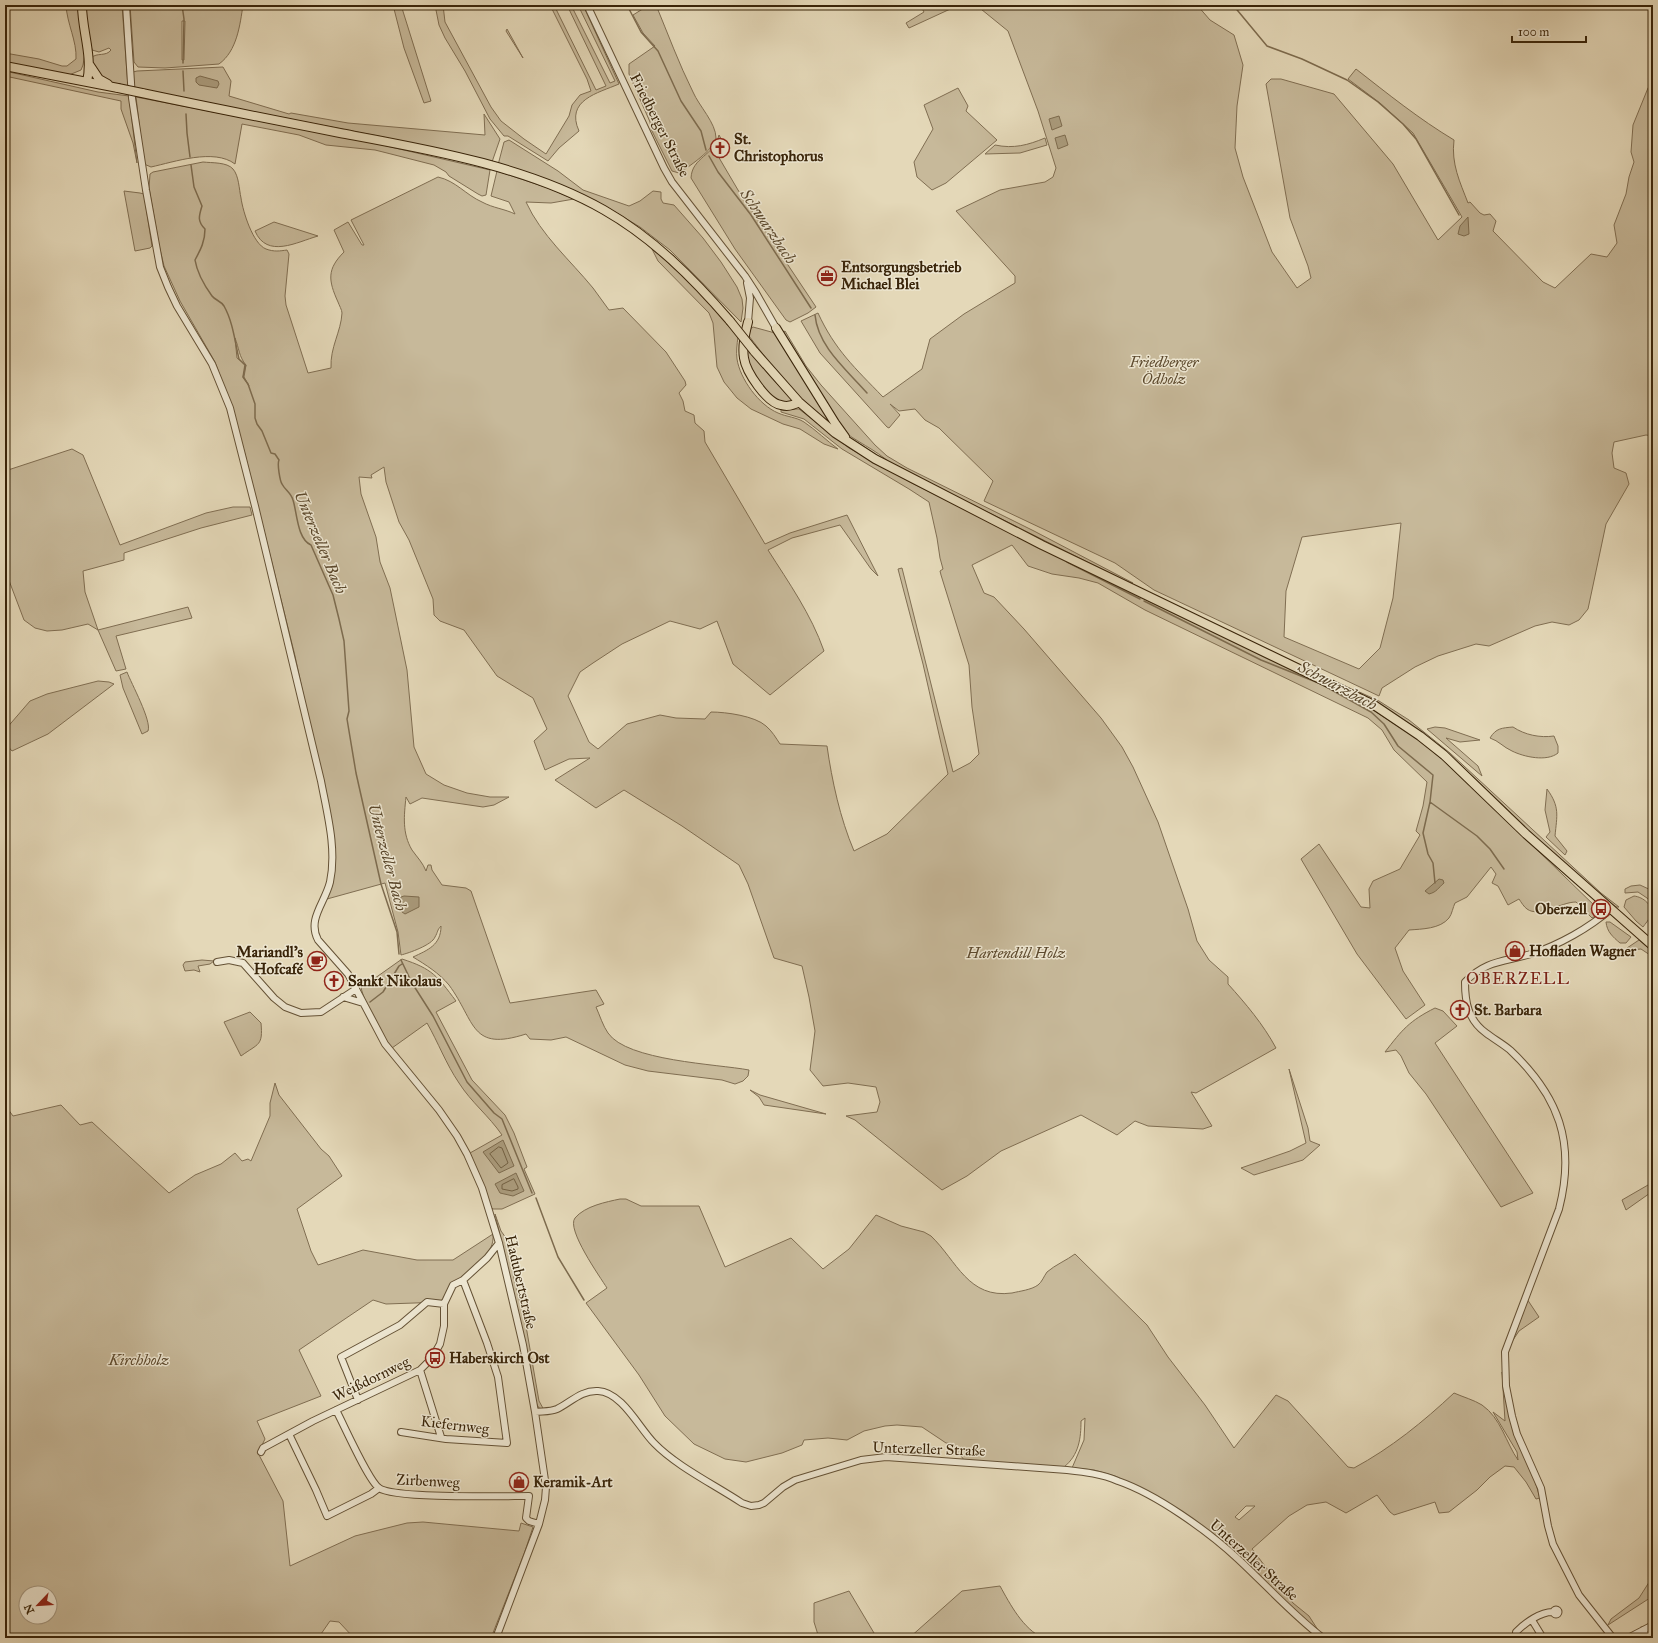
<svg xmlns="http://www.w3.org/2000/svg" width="1658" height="1643" font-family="'IM FELL Great Primer',serif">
<rect width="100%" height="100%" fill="#e4d8b8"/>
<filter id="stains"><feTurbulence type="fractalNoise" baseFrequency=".005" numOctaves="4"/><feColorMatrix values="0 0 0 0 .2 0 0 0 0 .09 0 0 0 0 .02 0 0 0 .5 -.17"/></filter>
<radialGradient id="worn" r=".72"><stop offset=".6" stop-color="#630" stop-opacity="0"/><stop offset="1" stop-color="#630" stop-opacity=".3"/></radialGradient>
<!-- green -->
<path fill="#c7b99a" stroke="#806e52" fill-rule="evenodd" d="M66,5H80L85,53L83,65L81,70L69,75L5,64V53L39,59L62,66H67L76,59C77,41 67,24 66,5Z
M86,5H122L128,87L106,82L96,74L91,58C97,52 106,57 111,50L109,48L99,52L92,50L87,25Z
M130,5H192L193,8H199V5H215L216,7L243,5C240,25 237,51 219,64L165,68L138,67L134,62ZM182,21H185L184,60H182Z
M393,5H401L431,101L424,103L404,48Z
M435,5H443L445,22L491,107L501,121L524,139L546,154L569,116L572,105L580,95L591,91L587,79L550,5H554L596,90L606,86L567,5H571L610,83L615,81L578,5H583L619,84C598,93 565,100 579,131L559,148L548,161L508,136H504L490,119L465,71L445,38L439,25Z
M649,5H656C668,34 679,64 693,92C699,106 716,123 716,138C715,149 687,168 679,173L672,171L651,129L650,122L629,74V64L655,46L643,33L633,15Z
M920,5H959L909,28L906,23L924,12Z
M976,5H1197L1210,20L1234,35L1243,65L1237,106L1235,148L1243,177L1272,252L1297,288L1311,278L1308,266L1290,218L1266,84L1271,79H1281L1334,94L1393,164L1438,240L1462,217L1413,133L1380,103L1348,79L1356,69C1388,94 1419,119 1454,140C1451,164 1460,182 1468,203L1470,202L1480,213L1484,215L1490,214L1496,221L1493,231L1543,282L1555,288L1591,254L1607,257L1617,243L1614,225L1626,194L1629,177L1634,162L1631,152L1633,125L1648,88L1653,81V436L1646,435L1614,442L1612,453L1614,468L1626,473L1629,484L1606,524L1588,609L1579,620L1569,625L1552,622L1535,626L1489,646L1476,644L1438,656L1415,667L1382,688L1379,696L1154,590L1115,563L984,501L993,481L939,428L925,420L915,409L899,411L890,404L900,415L889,428L887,427L820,353L801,321L818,313C835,350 855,368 883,397L922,369L930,339L964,314L1015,283V276L956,211L1000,190L1045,182L1053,177L1056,168L1038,111L1008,31ZM1401,523L1393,598L1380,648L1359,669L1284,637L1286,591L1302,537Z
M507,29L523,58L506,31Z
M223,67L231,81L229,96L289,114L291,113L348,123L485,135L484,114L500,139L492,162L383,137L134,89L133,72L137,71Z
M5,71L98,92L129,96L137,163L133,143L121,109V101L5,76Z
M958,88L968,106L966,111L997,140L946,183L932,190L917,177L914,162L933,129L924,105Z
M136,97L378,144L490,170L486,195L482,196L478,194L449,176L446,172L434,165L387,153L375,150L326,145L299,135L242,124L235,164C214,148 174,162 151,167L144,164Z
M719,135L725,146L718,156L738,190L816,307L808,313L790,322L786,320L735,249L691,178C692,157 714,156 719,135Z
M1045,138L1047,145L1020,153L985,154L995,145C1014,149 1028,145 1045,138Z
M509,140L558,171L583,190L629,206L640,201L653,191L661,192V199L663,203L674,205L703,238L721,262L737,287L742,299L743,308L741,322L670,250L640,227L605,206L498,165L504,142Z
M203,162C212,163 227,162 233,169C239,176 239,189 241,198C243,212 253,244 266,249C274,252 280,251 287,250L289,254L285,296L286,305L308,373L331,368C330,347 341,332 342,313C342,310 339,305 338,302C328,280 327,269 344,252L334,230L348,222L362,245H364L351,220L438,177C456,181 466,195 482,202C493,208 505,209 515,214L509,202L491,196L497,171L548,188L574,199L551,203L526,202C541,235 570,260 593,288C598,295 604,303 609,310L623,308L666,352L685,381L686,385L679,393L683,401L685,411L694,415L695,423L704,431L705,442L765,544L790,533L847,515L878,576L871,569L840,525L792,538L768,550C789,583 811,614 824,651L770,695L733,664L717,621L700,629L670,621L622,644L593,663L580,672L568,696L589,742L598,749L627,724L660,715L676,718L705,719L711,712C726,712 755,716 766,726C772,731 776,738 780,744L827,746C832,781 840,818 854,851L887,834L948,774L923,664L898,569L902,568L953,772L970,763L979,754L972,707L969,665L941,575L940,571L943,569L940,558L937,538L929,502L909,489L842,449L804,419L781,412V409H799L849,448L910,482L1145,599L1346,695L1373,710L1419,740L1457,772L1598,909L1601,912L1599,914L1592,918L1576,902C1561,902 1539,918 1527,909C1524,907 1521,902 1519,899L1508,905L1498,886L1492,883L1496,874L1491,867L1467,897L1455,903C1453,907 1452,914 1449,918C1440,929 1422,929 1409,930L1395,948L1403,971L1425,1005L1406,1019L1357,954L1301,859L1319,844L1361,907L1370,908L1369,889L1373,881L1400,869L1420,835L1416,831L1423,806L1427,782L1394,750L1382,730L1368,718L1145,610L1098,583L1079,578L1052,574L1028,566L1012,545L972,565L984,593L994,597L1024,629L1101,718L1122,747L1133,767L1158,822L1188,909L1197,941L1209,960L1228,977V984C1246,1004 1263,1024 1276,1048L1196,1093L1191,1092L1212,1126L1203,1129L1148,1126L1135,1121L1117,1135L1081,1115L1001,1151L967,1176L942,1190L855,1120L846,1116L877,1112L880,1102L876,1087L848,1083L823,1086L810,1070L815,1031L809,997L802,966L774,958L748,884L739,865L682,826L624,790L596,808L555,780L590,758L569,759L545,770L534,741L547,729L533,698L497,676L464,630L440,621L434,615L433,599L409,540L399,522L386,482L384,467L371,475L372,478L359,477L361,494L376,537L380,562L390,588L407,670L414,747L426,774L444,785L467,793L490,797H509L494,805L483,807L422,798L410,804L406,797C404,816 402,833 412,850C417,857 423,863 426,871L428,865H431L432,870L442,885L466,888L471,891L510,1003L596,990L604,1004L596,1007C600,1016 603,1026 608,1033C627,1061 717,1064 749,1070L748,1076L743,1081L735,1084L722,1080L648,1071L625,1065L566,1037L551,1040L530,1039L526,1034C470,1052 476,1022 449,985C439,973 426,965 413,957C428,950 441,945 441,926C437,930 438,932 435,937C432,945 409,953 401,955L398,932L385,883L327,899L331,884L334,851L310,726L295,656L245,454L232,408L215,362L180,301L164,266L159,245L149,188L150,174L153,172ZM235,338C239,348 239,357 246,365L244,377L249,386L243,377L246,365L237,358Z
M124,191L140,193L144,194L152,246L150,248L135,251Z
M274,222L318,236C297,242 267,259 255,231Z
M652,249C685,276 710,304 738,337C737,344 736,352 737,359C740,379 759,405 778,413C787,417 796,417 804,422C816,430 827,441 838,449L824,444L800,429L783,424L751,409L737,398L724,382L717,367L713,323L709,313L658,261Z
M753,327L775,333L828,418L829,422H827L802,400L779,375L749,336L750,329Z
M785,331L806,366L821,385L875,445L887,456L907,468L1034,531L1133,583L1127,582L890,463C875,449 856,442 841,429L782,333Z
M747,347L768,374L794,402H775L748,367Z
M72,449L83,455L120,545L206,513L233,507H250L252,515L201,528L124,553V560L83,571L85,592L98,630L188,607L192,618L116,636L126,669L116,671L98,630L88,624L62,630L47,631L35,628L24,620L5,570V471Z
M127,672C131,683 152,721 148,731L142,734L123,688L120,675Z
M98,681L109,682L114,684L48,734L12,751L5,743V730L30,701L47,694Z
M1355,690L1379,701L1409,720L1450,753L1601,893L1619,907H1616C1525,839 1457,741 1353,691Z
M1435,727L1445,728L1480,740L1460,742L1446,738L1478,766L1482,776L1427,729Z
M1513,727C1525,735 1540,738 1554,736L1558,746V753C1547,762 1524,757 1512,751C1503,747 1499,741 1490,738C1496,728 1502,728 1513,727Z
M1547,789C1560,807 1557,815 1555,836L1567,851L1565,855L1546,837L1550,832L1545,810Z
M1640,885L1653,891V905L1647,898L1638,892L1625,893V889L1631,886Z
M1634,896C1643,897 1654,905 1650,916C1649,920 1645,924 1643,927L1636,921L1624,907L1626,900Z
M1606,922H1610L1631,937L1626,943H1620C1613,937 1607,932 1606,922Z
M1639,940L1653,952V957L1641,949L1630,950L1627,948Z
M402,959C433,969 437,976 456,1001L436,1012L472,1080L505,1115L514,1133L527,1167L524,1169L535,1194L502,1209H493L491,1207L470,1153L502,1135C489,1116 471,1102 459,1083C446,1064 438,1042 427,1023L392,1048C380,1034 366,1007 361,988Z
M202,960L214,961L210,964L198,966L200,972L194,970L185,971L183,965L185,962Z
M1435,1008L1443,1011L1457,1026L1435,1043L1533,1193L1501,1207L1426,1094L1409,1073L1401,1056L1396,1050L1385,1052C1402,1030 1409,1021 1435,1008Z
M250,1012L261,1023C263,1046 259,1043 241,1056L224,1022Z
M1289,1069L1308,1128L1310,1141L1320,1145L1303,1160L1254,1175L1241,1168L1290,1151L1306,1143Z
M275,1083L279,1095L321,1149L329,1156L342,1176L297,1209L311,1251L318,1265L363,1250L417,1260H453L493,1234C495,1254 475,1265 462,1278C455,1285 449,1294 443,1302L386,1304L373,1300L299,1350L321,1396L257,1421L265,1439L258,1453L283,1501L290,1566L355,1536L407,1523L423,1522L519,1531L521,1523L533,1527L524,1554L491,1638H354L339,1622L330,1621L321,1634L308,1638H5V1105L13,1116L61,1105L80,1125L92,1122L169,1193L195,1175L221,1164L235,1153L242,1161L248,1159L251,1161L270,1116V1103ZM26,1593H50V1617H26Z
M750,1090L760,1095L826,1114L764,1105L759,1097Z
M1648,1185L1653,1189V1191L1626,1210L1622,1200Z
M620,1199H626L641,1206H699L725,1267L791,1238L823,1269L849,1249L876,1215L901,1226L924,1232L931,1236C957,1261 968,1299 1012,1293C1020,1291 1031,1290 1038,1285C1042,1282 1044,1276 1047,1272C1055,1265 1067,1260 1075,1254L1147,1325L1168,1357L1205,1405L1234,1448L1276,1395L1288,1401L1348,1467L1354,1468C1391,1448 1423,1422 1454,1393C1463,1397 1474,1400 1482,1405C1501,1418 1506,1443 1518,1460L1517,1452L1493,1412L1505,1421L1502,1372L1508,1410L1535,1481L1540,1498L1536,1499L1526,1482L1514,1467L1505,1466L1490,1477L1477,1490L1449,1512L1439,1513L1435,1502L1394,1515L1390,1512L1377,1495L1346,1513L1326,1502L1307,1505L1289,1516L1252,1549L1293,1603L1309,1616L1318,1630L1306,1621L1242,1560L1141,1489L1115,1476L1094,1470L1072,1468L1084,1440L1085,1418L1081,1421C1081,1438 1079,1455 1064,1467L964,1460L952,1444L946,1443L922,1427L897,1425L885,1426L864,1431L847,1440L828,1438L804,1440L802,1445L782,1453L746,1462L725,1459L694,1444L665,1416L639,1375L586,1303L607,1288C600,1277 566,1229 575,1218C585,1206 606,1202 620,1199ZM1246,1506H1255L1239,1520L1235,1517Z
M495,1214L501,1231L511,1245L513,1274L526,1326L539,1401L544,1410L539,1408L536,1403L520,1319Z
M1527,1299L1539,1317L1519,1331L1511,1343Z
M1653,1576V1596L1608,1625L1611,1619L1639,1598Z
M1000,1586C1010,1604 1023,1629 1043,1638H909L962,1591Z
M849,1591L877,1638H819L814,1622V1603Z"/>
<!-- water -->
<path fill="#aa9b7c" stroke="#7d6b4e" d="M200,76L218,81L219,84L217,88L199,85L196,82V78Z
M1059,116L1062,126L1052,130L1049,119Z
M1065,135L1068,145L1058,149L1055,138Z
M1468,217L1469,234L1464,236L1458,234L1460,226Z
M1439,879L1443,880L1444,883C1438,888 1437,892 1429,894L1425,891Z
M404,896L419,897V907L405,914L402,912L399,900L401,897Z
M503,1140L514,1166L499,1173L483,1152Z
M516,1173L524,1191L513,1196L500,1193L495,1184Z"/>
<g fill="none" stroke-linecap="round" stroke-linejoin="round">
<!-- shore -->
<path stroke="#726042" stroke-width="1" d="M499,1147L502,1148L508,1163L501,1168L490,1154Z
M514,1179L518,1187V1189L512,1191L502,1189V1185Z"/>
<!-- stream -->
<path stroke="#7d6b4e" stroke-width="1.5" d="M182,5L184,19L183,63
M627,5L641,32L658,51L681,101L701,131L706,150
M1233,5L1267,46L1302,59L1347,80L1378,102L1403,124L1416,139L1459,215
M183,71L184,91
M186,114L187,133L190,157
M709,156L718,172L751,215L811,308
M191,165L194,187L202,206C199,216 197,221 205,229C205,241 201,249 195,260C197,272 204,285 212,296C215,300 221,301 224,306C233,322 235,342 239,359L245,365L243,377L248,384L255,404V418L257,424L262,431L271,453L275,454L279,460C277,464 280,481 282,484C285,490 291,493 293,500C297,512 297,539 311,545L333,595L339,619L344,641L349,711L347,719L356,773L381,884L397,932L399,954
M815,315C818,347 847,370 867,393
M1067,562L1140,599
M1144,601L1261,660L1321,684L1371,712L1384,724L1398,746L1433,775L1430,802L1477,836L1490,849L1504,869
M1430,802L1423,833L1428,854L1433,863L1435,883
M401,960L412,983L433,1016L467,1082L494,1113L502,1119L532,1193
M370,1002L383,992L399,966L402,964
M536,1198L558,1257L584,1300"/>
<defs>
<path id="minor" d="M126,5L132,98L146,190L160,267L168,287L177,306L212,364L230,408L255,506L321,781C327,813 337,849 330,882C325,903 307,919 318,940L348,974L385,1044L439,1110L457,1136L467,1154L482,1188L499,1243L523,1345L535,1412L546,1487L545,1500L539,1524L496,1638
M587,5L664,168L672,182L745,276L756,293L776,328
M747,283L750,298L748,322
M1611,909C1589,928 1559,945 1531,954C1504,962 1486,960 1465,982C1465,1002 1468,1020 1486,1033C1494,1039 1503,1044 1510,1050C1559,1096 1576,1143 1559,1209L1505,1352L1506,1386L1512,1416L1517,1434L1541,1488L1548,1526L1553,1544L1579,1595L1613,1638
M217,962L229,960L243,963L274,998L285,1007L301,1013L321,1012L356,989
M343,997L363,1003
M420,1370L441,1437
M358,1400L341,1357L400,1325L427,1302L444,1304
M336,1410C344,1425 368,1480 379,1488C394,1499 504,1496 529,1496L526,1518L529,1521L539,1524
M535,1412C543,1411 550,1412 557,1409C570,1403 581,1390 598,1391C622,1392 639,1428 654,1443C676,1466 715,1485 742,1503L751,1506L759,1505L764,1503L783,1487L795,1480L861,1460L886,1457L1067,1470C1085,1472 1102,1474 1118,1481C1156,1494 1208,1531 1238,1559C1266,1585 1292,1614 1323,1638
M401,1432L446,1439L507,1443L498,1377L487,1343L463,1280
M289,1434L316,1490L327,1516L371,1494L379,1488
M261,1452L263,1448L313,1421L420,1370L432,1358L440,1344L444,1326V1304L453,1285L463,1280L487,1258L499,1243
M1553.5 1612a2.5 2.5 0 1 1 5 0a2.5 2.5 0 1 1-5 0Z
M1532,1620L1543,1638
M1643,1630L1648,1638
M1517,1638L1516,1632C1525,1623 1541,1611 1554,1612
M1628,1638L1653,1625"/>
<path id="major" d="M82,5C82,31 93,56 87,82
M89,64L99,79L108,84
M5,66L118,88
M142,93C208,107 274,120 340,133C426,149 527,166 604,210C653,238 693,278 730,321
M748,322C745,334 742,346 744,358C746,372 767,403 781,405C787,407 794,405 799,402
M776,328L835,423L845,437
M754,351L799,402L835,433L875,459L1042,545L1374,705L1420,736L1444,755L1526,834L1653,946"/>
</defs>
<!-- minor casing -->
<use href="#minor" stroke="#645135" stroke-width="8"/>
<!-- major casing -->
<use href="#major" stroke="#392409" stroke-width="10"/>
<!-- minor -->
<use href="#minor" stroke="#ede6d1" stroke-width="6"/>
<!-- major -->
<use href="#major" stroke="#e4d8b8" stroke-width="8"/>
<defs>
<path id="major-bridge" d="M118,88L142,93
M730,321L754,351"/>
</defs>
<!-- major-bridge casing -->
<use href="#major-bridge" stroke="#392409" stroke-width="10" stroke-linecap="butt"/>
<!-- major-bridge -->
<use href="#major-bridge" stroke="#e4d8b8" stroke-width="8"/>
</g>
<!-- icons -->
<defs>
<symbol id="church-ring" viewBox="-11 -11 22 22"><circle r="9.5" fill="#ede6d1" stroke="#8f2418" stroke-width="1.5"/><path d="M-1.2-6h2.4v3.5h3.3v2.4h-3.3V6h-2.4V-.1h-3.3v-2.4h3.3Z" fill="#8f2418"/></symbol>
<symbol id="office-ring" viewBox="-11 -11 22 22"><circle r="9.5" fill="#ede6d1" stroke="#8f2418" stroke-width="1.5"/><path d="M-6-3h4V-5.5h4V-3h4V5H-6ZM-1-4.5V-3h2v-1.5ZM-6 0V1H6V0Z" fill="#8f2418"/></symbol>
<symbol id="bus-ring" viewBox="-11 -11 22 22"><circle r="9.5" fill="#ede6d1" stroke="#8f2418" stroke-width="1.5"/><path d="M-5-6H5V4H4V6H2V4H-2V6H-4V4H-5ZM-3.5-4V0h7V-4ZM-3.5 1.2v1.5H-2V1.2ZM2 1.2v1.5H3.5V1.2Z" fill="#8f2418"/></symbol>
<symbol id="shop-ring" viewBox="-11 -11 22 22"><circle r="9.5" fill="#ede6d1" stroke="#8f2418" stroke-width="1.5"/><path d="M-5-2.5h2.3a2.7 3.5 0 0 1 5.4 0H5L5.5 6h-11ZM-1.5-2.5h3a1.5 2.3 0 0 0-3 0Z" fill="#8f2418"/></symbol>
<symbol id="cafe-ring" viewBox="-11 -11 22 22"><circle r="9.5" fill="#ede6d1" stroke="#8f2418" stroke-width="1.5"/><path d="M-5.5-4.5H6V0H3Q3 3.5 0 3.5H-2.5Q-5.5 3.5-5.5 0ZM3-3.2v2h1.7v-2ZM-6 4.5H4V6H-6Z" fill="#8f2418"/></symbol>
</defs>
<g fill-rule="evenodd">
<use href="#church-ring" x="709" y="137" width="22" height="22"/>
<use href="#office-ring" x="816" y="265" width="22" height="22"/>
<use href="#bus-ring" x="1590" y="898" width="22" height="22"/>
<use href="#shop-ring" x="1504" y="940" width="22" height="22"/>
<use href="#cafe-ring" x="306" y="950" width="22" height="22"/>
<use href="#church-ring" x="323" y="970" width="22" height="22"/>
<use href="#church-ring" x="1449" y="999" width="22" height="22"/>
<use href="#bus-ring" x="424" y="1347" width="22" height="22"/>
<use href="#shop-ring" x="508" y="1471" width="22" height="22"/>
</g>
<g text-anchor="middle" stroke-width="3" stroke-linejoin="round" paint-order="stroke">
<!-- street labels -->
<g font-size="15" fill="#392409" stroke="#ede6d1">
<text transform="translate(660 125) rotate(63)" y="5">Friedberger Straße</text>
<text transform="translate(521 1282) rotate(77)" y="5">Hadubertstraße</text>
<text transform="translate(371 1379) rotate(-26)" y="5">Weißdornweg</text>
<text transform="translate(455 1425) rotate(7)" y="5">Kiefernweg</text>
<text transform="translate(929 1449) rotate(2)" y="5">Unterzeller Straße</text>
<text transform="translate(428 1481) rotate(3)" y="5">Zirbenweg</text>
<text transform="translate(1254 1560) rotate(42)" y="5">Unterzeller Straße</text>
</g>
<!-- poi labels -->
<g font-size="15" font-weight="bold" fill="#392409" stroke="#ede6d1" text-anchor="start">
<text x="734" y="144">St.<tspan x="734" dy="17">Christophorus</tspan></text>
<text x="841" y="272">Entsorgungsbetrieb<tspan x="841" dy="17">Michael Blei</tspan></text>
<text x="1587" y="914" text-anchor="end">Oberzell</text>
<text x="1529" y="956">Hofladen Wagner</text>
<text x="303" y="957" text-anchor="end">Mariandl's<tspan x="303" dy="17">Hofcafé</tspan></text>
<text x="348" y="986">Sankt Nikolaus</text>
<text x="1474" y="1015">St. Barbara</text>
<text x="449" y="1363">Haberskirch Ost</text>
<text x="533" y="1487">Keramik-Art</text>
</g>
<!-- park labels -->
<g font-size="15" font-style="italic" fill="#5c492d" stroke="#ede6d1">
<text x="1164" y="367">Friedberger<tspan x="1164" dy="17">Ödholz</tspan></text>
<text x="1016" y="958">Hartendill Holz</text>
<text x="139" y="1365">Kirchholz</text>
</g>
<!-- water labels -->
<g font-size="16" font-style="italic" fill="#5b482c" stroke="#ede6d1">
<text transform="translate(769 226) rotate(56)" y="6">Schwarzbach</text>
<text transform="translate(321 542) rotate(67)" y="6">Unterzeller Bach</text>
<text transform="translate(1338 685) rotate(28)" y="6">Schwarzbach</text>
<text transform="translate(388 857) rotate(75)" y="6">Unterzeller Bach</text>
</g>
<!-- quarter labels -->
<g font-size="17" letter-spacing="1" fill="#7a1f14" stroke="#ede6d1">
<text x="1518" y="984">OBERZELL</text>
</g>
</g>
<!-- margin -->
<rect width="1658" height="1643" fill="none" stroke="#e4d8b8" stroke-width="20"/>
<rect x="6" y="6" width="1646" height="1631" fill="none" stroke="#392409" stroke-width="2"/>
<rect x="10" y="10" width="1638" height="1623" fill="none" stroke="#392409"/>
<!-- north arrow -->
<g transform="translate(38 1605) rotate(245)"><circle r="19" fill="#ede6d1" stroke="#a59881"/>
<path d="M0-3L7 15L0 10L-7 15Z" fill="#8f2418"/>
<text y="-6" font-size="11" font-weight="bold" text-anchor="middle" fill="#392409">N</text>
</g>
<!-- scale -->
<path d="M1512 36v6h74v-6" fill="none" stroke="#392409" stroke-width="2"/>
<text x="1518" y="36" font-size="12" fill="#392409" stroke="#ede6d1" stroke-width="3" paint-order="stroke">100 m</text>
<rect width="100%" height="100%" filter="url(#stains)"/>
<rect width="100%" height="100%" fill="url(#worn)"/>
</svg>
